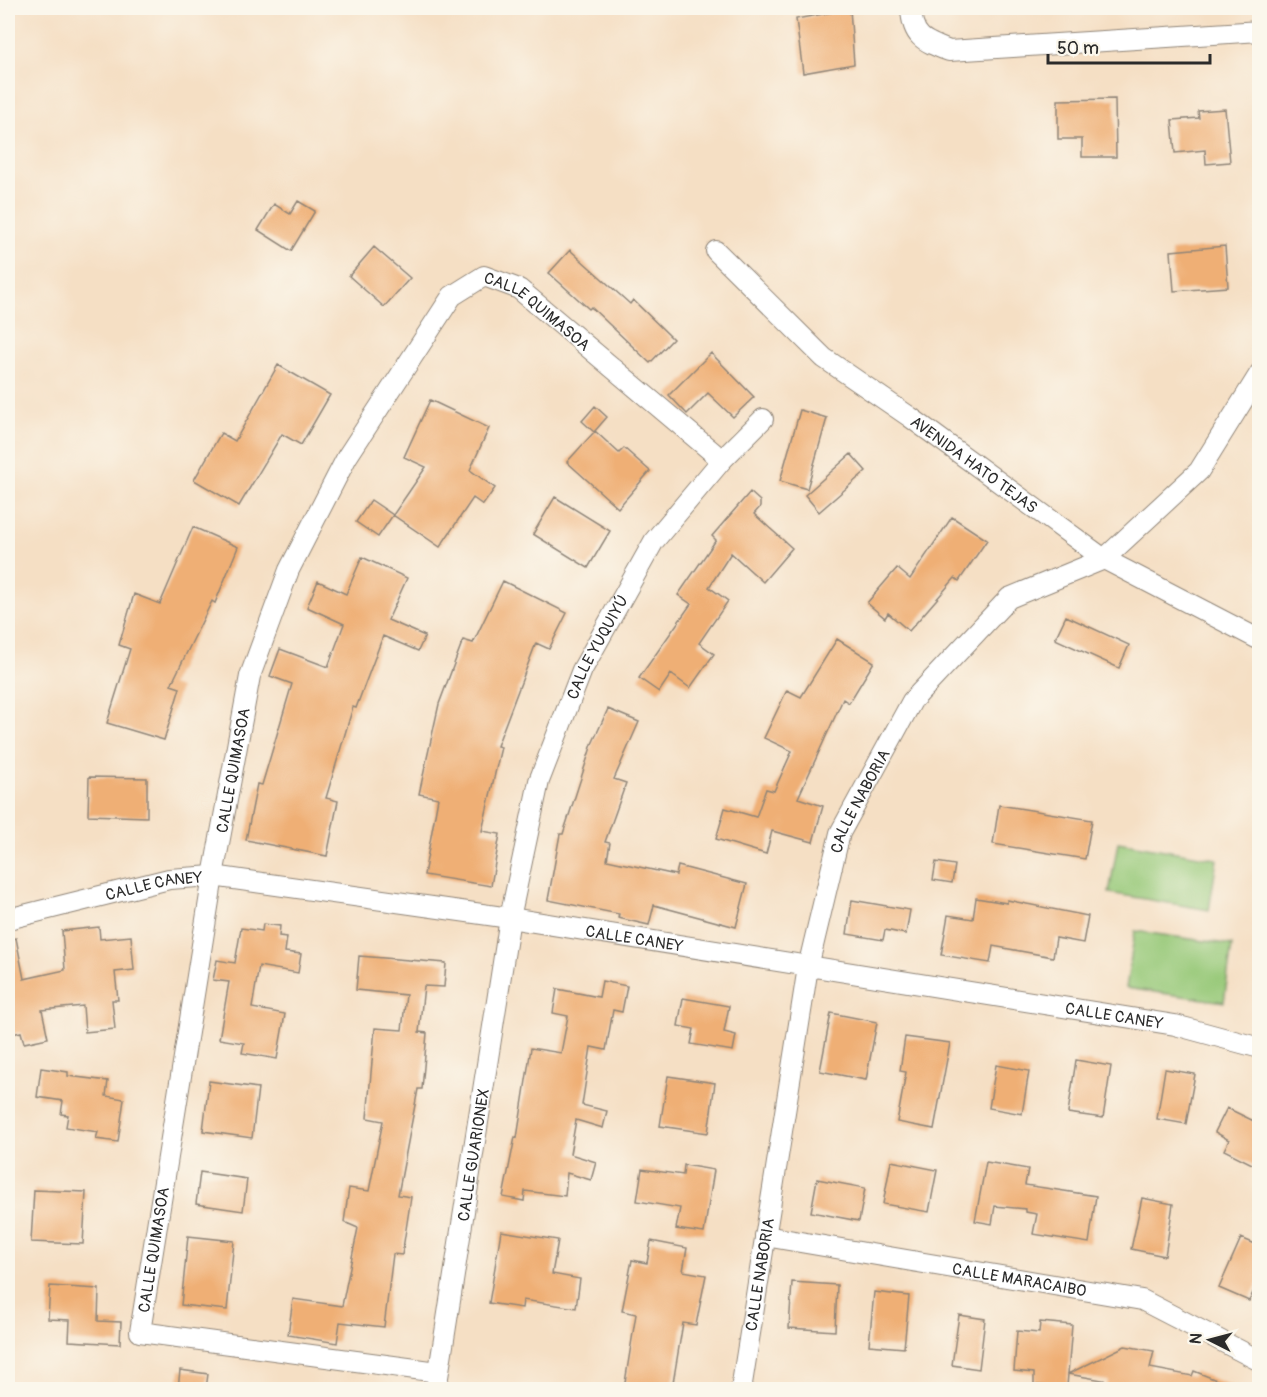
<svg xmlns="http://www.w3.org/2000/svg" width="1267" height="1397" font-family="Pangolin,sans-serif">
<rect width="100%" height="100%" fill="#fbf7ec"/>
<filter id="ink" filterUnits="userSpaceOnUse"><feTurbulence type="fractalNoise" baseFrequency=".0167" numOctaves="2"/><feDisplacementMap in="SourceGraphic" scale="12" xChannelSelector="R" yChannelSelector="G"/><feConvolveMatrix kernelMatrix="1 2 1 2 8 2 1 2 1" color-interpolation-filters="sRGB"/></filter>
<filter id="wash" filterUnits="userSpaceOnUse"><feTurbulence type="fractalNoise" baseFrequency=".008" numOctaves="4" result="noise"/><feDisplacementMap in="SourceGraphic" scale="24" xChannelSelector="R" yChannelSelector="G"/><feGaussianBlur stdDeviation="1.35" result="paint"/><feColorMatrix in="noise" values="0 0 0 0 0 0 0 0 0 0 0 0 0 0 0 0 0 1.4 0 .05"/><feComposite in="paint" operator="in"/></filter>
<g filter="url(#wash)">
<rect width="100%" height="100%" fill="#f5dfc4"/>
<!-- green -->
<path fill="#98c979" stroke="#627a52" stroke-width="1.5" d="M1118,842L1217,859L1209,910L1109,893Z
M1135,931L1232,945L1224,1002L1126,988Z"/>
<g id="blocks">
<!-- building -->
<path fill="#efaf75" d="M850,9L854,64L803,73L796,19Z
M1115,99L1116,157H1082V139H1058V100Z
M1225,109L1230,162L1206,164L1205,150L1175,153L1172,120L1199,118L1198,111Z
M298,201L315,211L291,251L258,230L274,204L290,214Z
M1225,246L1228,287L1174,291L1171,251Z
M374,247L410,278L384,307L349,276Z
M570,250L630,304L633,300L673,339L650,363L591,307L589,309L549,273Z
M711,353L754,397L733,417L708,393L687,414L669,395Z
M278,365L330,395L301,445L282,434L239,506L194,480L221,433L235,441Z
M430,400L489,428L470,470L495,488L483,505L473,498L440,547L393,515L426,467L404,457Z
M595,406L607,417L594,432L582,421Z
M800,410L827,418L807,489L780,481Z
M595,431L619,453L624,448L650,471L618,508L567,462Z
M851,454L866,471L819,512L805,495Z
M750,492L760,501V507L754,514L792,548L763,582L731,553L709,587L728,601L699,643L714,654L690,688L671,674L659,692L639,678L691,604L678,595L716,540L712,536Z
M555,497L610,531L588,568L533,534Z
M371,500L393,515L378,537L356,522Z
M952,517L987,540L959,581L955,578L909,631L888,613L885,618L867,603L897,568L910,579Z
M193,527L238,547L215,603L212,601L171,685L180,688L164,740L107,723L130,649L119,645L134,594L160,604Z
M362,557L407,578L388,620L425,636L418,651L383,636L356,708L353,707L326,798L338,801L327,856L246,840L257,784L262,785L292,684L270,676L280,649L328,667L344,624L307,607L318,581L346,594Z
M503,581L567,613L549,649L536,643L497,746L501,747L482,831L500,834L491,886L424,875L438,798L419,794L439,704L463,640L473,643Z
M1066,616L1129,645L1119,668L1055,639Z
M837,639L874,662L849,703L843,699L798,798L823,806L813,842L772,831L766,854L716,839L725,808L756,817L766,789L774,791L792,751L764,738L787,690L801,697Z
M608,709L639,722L614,779L626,783L605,842L610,843L607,860L676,875L678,866L747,884L736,927L654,905L649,925L618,918L619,914L548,900L560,834H563L592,744Z
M89,777L147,778V817L88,815Z
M999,805L1092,820L1085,859L993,844Z
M936,862L955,865L952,883L933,880Z
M976,898L1007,903V900L1088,916L1083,943L1056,938L1053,957L993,946L990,963L941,955L948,915L973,919Z
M852,900L910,910L906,934L885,930L883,940L847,934Z
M263,924L280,926L279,936L287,937L285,952L301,954L298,973L259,966L252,1008L285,1014L277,1059L242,1053L244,1043L219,1039L229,982L213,980L217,960L235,963L241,928L262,931Z
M99,927L100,939L131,936L134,970L115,972L118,1000H112L115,1029L85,1032L83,1006L42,1010L48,1038L24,1043L21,1032L8,1035V939L16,938L24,979L65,970L62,931Z
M359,956L446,963L444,987L424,986L419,1032L427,1033L422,1089H418L398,1195L411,1197L402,1255L393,1254L384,1327L340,1322L337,1343L288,1335L293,1299L342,1306L358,1228L344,1222L349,1188L369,1191L383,1121L367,1118L375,1028L402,1030L406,995L356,990Z
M602,981L627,986L622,1012L613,1010L606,1050L591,1047L582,1105L607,1111L603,1128L576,1120L570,1154L596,1162L591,1180L567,1173L565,1196L525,1191L524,1201L503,1197L515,1137L517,1138L531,1048L561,1053L568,1016L553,1013L557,989L599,997Z
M683,998L729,1006L724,1032L736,1035L733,1051L691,1044L694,1029L678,1026Z
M831,1013L877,1022L866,1080L820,1071Z
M905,1037L950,1043L934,1129L897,1122L906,1072L900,1071Z
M1076,1060L1111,1066L1103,1118L1068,1113Z
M996,1065L1029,1071L1022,1114L989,1108Z
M41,1068L68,1072V1076L108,1081L106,1096L124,1099L118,1142L96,1139L98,1132L66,1127L68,1115L61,1114L63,1101L37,1097Z
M1165,1069L1195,1074L1186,1124L1157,1119Z
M668,1076L715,1083L708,1133L660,1126Z
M209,1081L258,1088L252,1138L203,1131Z
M1227,1108L1260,1124V1168L1224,1150L1229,1140L1215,1132Z
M891,1161L937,1170L929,1212L883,1204Z
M986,1162L1028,1169L1025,1185L1096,1196L1089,1243L1033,1234L1037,1214L1026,1212V1209L995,1206L992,1224L975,1221Z
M684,1165L714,1170L704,1233L676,1229L680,1208L637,1201L642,1169L683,1175Z
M200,1172L247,1179L243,1211L196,1204Z
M817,1179L865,1188L859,1221L811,1212Z
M34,1190L86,1192L83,1244L31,1242Z
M1142,1198L1173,1204L1165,1256L1131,1249Z
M501,1231L558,1240L552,1274L580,1279L576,1308L523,1300L522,1308L489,1303Z
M188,1236L234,1241L227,1310L181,1305Z
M1241,1238L1260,1246V1278L1249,1301L1219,1288Z
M651,1241L687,1248L683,1271L706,1275L696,1325L683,1323L672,1389H624L636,1314L622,1311L632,1260L647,1263Z
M792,1282L837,1285L835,1331L789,1328Z
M50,1286L99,1289L98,1321L121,1322L120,1344L69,1341L70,1320L48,1319Z
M874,1292L909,1296L904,1348L869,1345Z
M959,1315L985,1319L979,1369L952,1365Z
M1040,1322L1072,1325L1068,1374L1125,1346L1154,1351L1150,1368L1192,1376L1194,1371L1239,1389H1106L1108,1381L1068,1374L1067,1387L1034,1385V1373L1014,1371L1017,1331L1039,1333Z
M180,1370L208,1374L206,1389H178Z"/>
</g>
</g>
<g filter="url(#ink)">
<use href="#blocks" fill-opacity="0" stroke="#908578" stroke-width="1.5"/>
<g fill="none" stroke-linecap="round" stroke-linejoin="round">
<defs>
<g id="minor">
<path d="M911,8C912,37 923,41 949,51L1260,31"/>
<path id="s1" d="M716,251L824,358L910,417L1104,559L1260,640"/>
<path id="s2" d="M8,919L169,879L213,876L510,918L1175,1025L1260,1048"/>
<path id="s3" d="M765,1236L1142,1300L1260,1361"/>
<path id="s4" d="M438,1372L140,1332L213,876L250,676L289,570L347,457L452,296L484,276L519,289L722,460"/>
<path id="s5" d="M436,1390L510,918L539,781L582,670L654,541L722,460L763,419"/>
<path id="s6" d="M741,1390L808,967L840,833L912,701L1009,598L1104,559L1199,471L1260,373"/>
</g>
</defs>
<!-- minor casing -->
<use href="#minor" stroke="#908578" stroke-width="22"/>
<!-- minor -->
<use href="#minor" stroke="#fff" stroke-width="20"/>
</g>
</g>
<g text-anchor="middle" stroke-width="4.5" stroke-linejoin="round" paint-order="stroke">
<!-- street labels -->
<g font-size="16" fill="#2b2b2b" stroke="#fbf7ec">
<text dy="6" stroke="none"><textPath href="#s4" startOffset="1500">CALLE QUIMASOA</textPath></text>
<text dy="6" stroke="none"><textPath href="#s1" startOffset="336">AVENIDA HATO TEJAS</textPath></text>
<text dy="6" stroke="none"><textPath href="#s5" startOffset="764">CALLE YUQUIYÚ</textPath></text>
<text dy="6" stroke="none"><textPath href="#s4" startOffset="870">CALLE QUIMASOA</textPath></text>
<text dy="6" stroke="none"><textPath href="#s6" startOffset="603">CALLE NABORIA</textPath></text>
<text dy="6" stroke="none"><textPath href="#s2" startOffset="150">CALLE CANEY</textPath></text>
<text dy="6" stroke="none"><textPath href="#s2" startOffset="636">CALLE CANEY</textPath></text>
<text dy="6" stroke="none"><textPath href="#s2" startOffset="1122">CALLE CANEY</textPath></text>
<text dy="6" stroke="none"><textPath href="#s5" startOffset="238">CALLE GUARIONEX</textPath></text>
<text dy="6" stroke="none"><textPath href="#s4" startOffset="384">CALLE QUIMASOA</textPath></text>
<text dy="6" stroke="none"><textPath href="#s6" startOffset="117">CALLE NABORIA</textPath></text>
<text dy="6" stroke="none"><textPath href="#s3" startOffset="258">CALLE MARACAIBO</textPath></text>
</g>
</g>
<!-- margin -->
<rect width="1267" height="1397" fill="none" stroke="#fbf7ec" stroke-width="30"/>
<!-- north arrow -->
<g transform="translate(1210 1340) rotate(276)" stroke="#fbf7ec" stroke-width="4.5" paint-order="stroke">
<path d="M0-4.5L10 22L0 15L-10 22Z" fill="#2b2b2b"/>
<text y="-9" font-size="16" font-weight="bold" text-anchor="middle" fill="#2b2b2b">N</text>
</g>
<!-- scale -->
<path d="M1048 54v9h162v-9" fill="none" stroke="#2b2b2b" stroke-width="3"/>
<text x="1057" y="54" font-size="18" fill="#2b2b2b" stroke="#fbf7ec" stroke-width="4.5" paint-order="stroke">50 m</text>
</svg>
